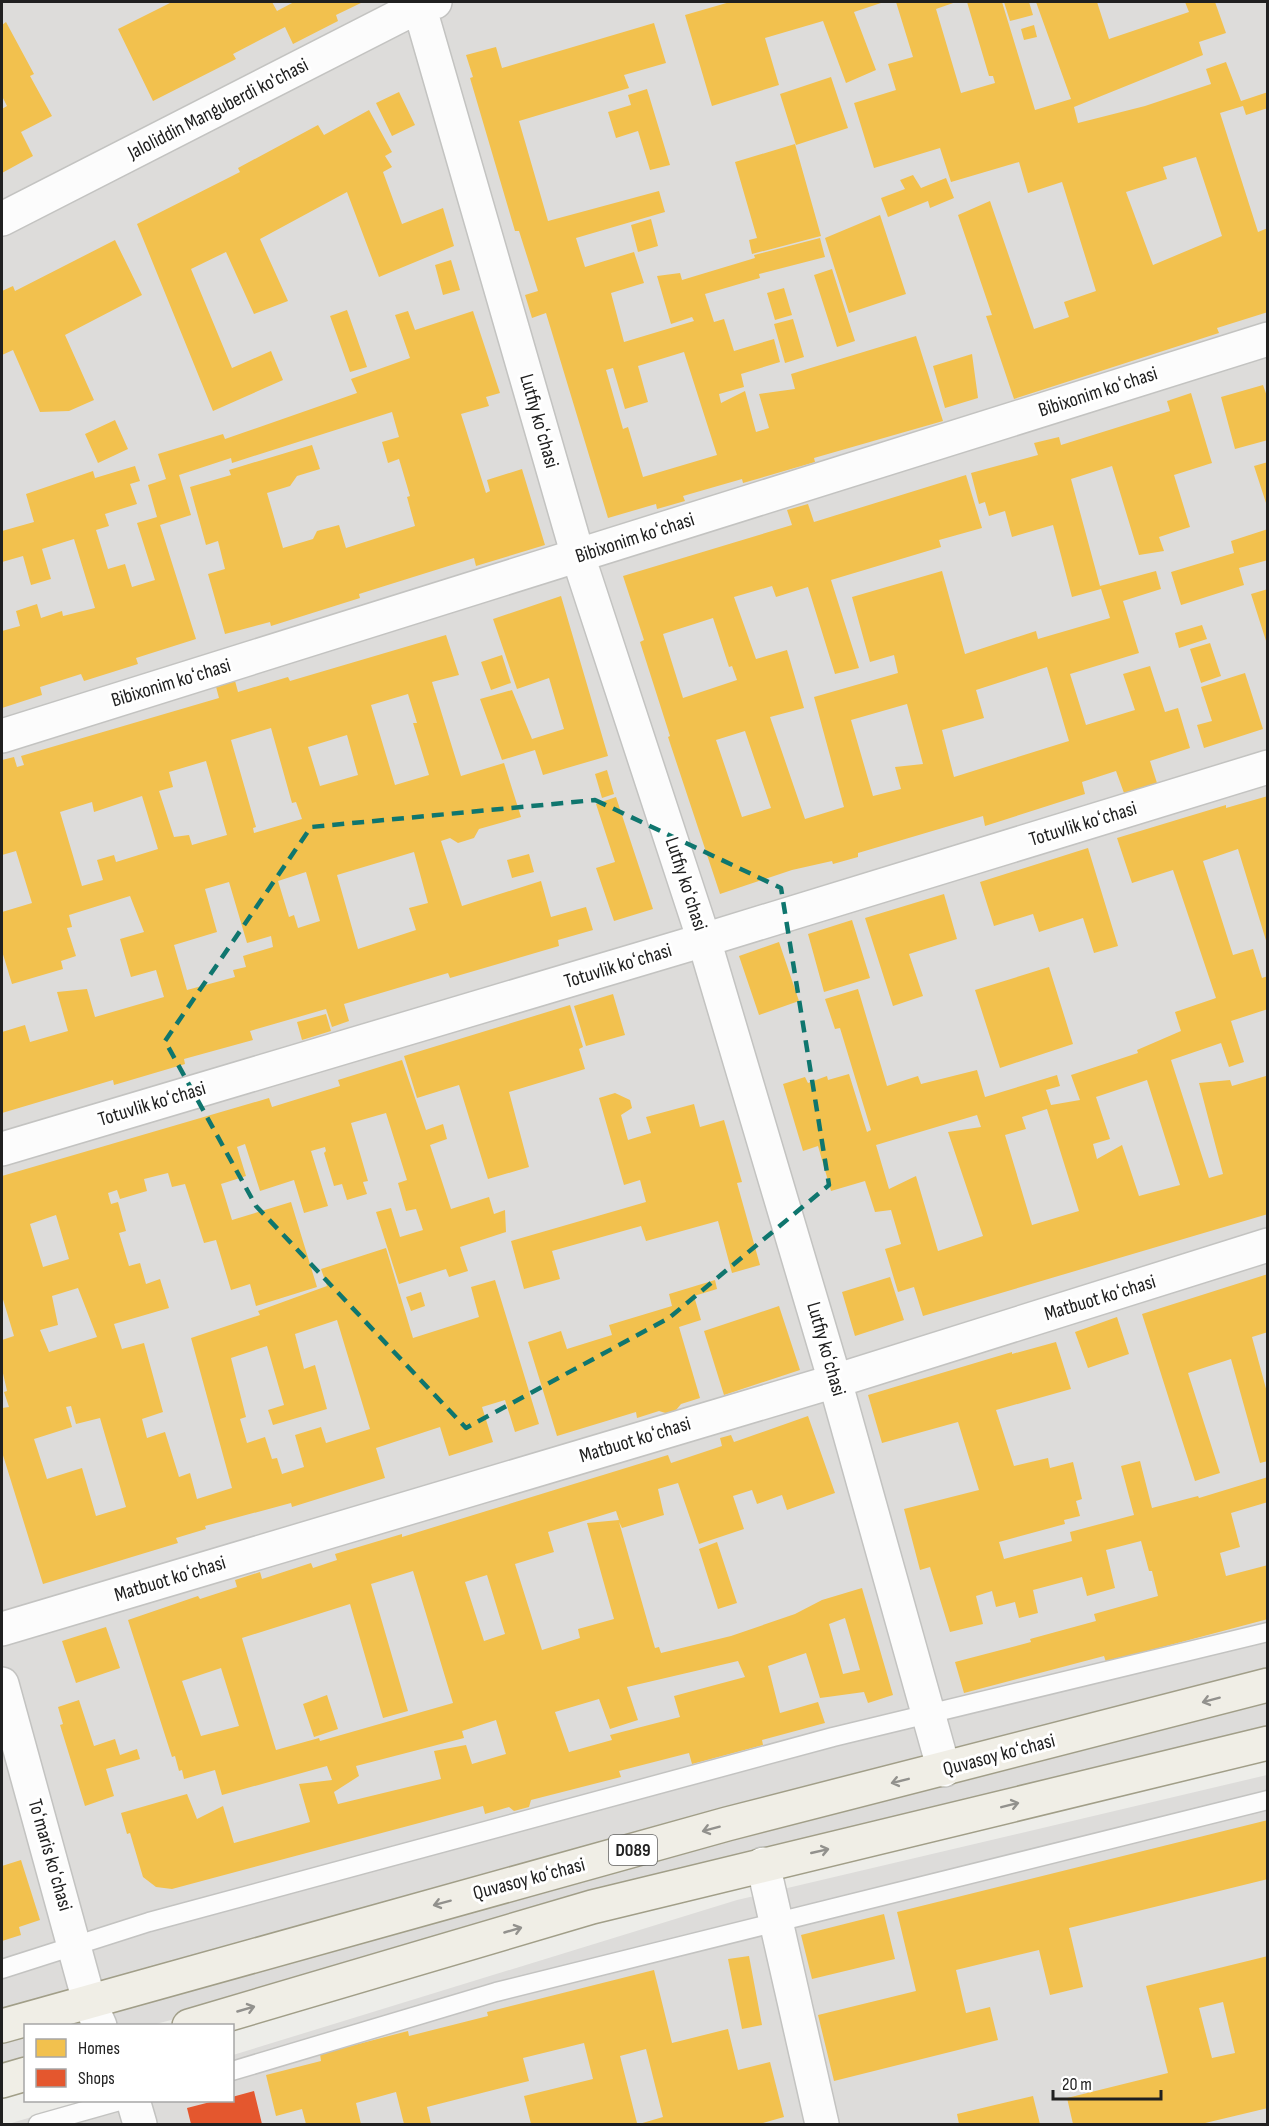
<svg xmlns="http://www.w3.org/2000/svg" width="1269" height="2126" font-family="'Sofia Sans Condensed',sans-serif">
<style>
.residential{fill:#dddcda}
.homes{fill:#f2c14e;fill-rule:evenodd}
.shops{fill:#e4572e}
.lines{fill:none;stroke-linecap:round;stroke-linejoin:round}
.service-casing{stroke:#c3c3c1;stroke-width:21}
.minor-casing{stroke:#c3c3c1;stroke-width:36}
.primary-casing{stroke:#a19e88;stroke-width:36}
.service{stroke:#fcfcfc;stroke-width:18}
.minor{stroke:#fcfcfc;stroke-width:33}
.primary{stroke:#f0eee6;stroke-width:33}
.oneway{stroke:#92918d}
.marked{fill:none;stroke:#0f766e;stroke-width:4.5;stroke-dasharray:12 8;stroke-linejoin:round}
.labels{text-anchor:middle;dominant-baseline:central;stroke-width:6;stroke-linejoin:round;paint-order:stroke}
.shield{fill:#fff;stroke:#636363;stroke-width:1.5}
.shield-label{font-size:18px;font-weight:bold;fill:#202020}
.street-label{font-size:20px;fill:#202020;stroke:#fff}
</style>
<rect width="100%" height="100%" fill="#edede9"/>
<path class="residential" d="M2 2H1267V1736L152 2025 26 2026 25 2058 2 2064Z
M1267 1775V2124H8L86 2101 232 2100 233 2055 737 1900Z"/>
<path class="homes" d="M172 2H272L277 11 294 2H363L336 15 338 21 293 44 285 27 233 54 236 59 153 101 118 29Z
M730 2H884L854 12 876 70 846 83 823 21 765 38 779 85 712 106 685 15Z
M896 2H956L936 9 961 93 995 83 993 76H989L967 2H1002L1035 110 1071 99 1036 2H1097L1109 39 1189 12 1185 2H1215L1226 33 1199 42 1203 55 1074 107 1078 123 1145 106 1211 84 1206 69 1226 62 1241 101 1268 92V108L1246 115 1243 106 1220 113 1258 232 1268 228V312L1217 328 1219 333 1014 399 986 316 992 315 958 215 990 201 1034 329 1069 317 1064 302 1096 291 1062 182 1028 193 1019 162 951 182 940 148 874 168 854 103 896 90 888 64 913 57ZM1196 157 1222 236 1153 265 1126 192 1167 179 1163 167Z
M1004 2H1029L1033 15 1010 21Z
M6 22 34 74 30 76 52 116 21 132 33 156 2 173V109L7 106 2 96V25Z
M654 23 666 63 624 75 629 88 519 121 548 221 659 191 665 212 576 238 585 267 634 252 644 283 611 293 624 342 694 321 692 317 671 324 657 276 680 273 682 280 755 258 754 255 820 238 825 257 759 274 760 278 705 294 714 322 724 319 734 351 774 339 780 362 741 374 744 387 719 394 721 403 745 391 756 432 769 428 759 394 795 389 791 374 916 336 943 421 814 458 815 462 743 483 742 479 683 496 685 501 657 509 656 504 608 518 546 313 532 318 525 295 538 291 519 231H515L470 78 473 77 466 55 496 47 502 68ZM684 352 717 455 643 477 628 427 623 429 606 370 613 368 625 409 648 402 638 366Z
M1034 25 1037 37 1024 40 1021 29Z
M831 77 848 128 796 145 780 94Z
M647 89 670 165 650 170 638 131 616 138 608 112 631 105 628 95Z
M399 92 415 125 392 136 376 103Z
M369 110 392 152 385 156 392 167 383 172 402 224 443 208 454 246 379 277 347 192 260 239 288 301 254 314 226 252 191 269 232 368 271 351 283 380 213 411 137 224 240 172 238 168 318 125 324 135Z
M795 144 821 236 752 254 749 240 757 238 735 162Z
M913 175 921 188 946 178 954 198 930 208 928 201 888 217 881 198 905 189 900 180Z
M880 215 906 294 849 313 825 238Z
M651 219 658 246 638 252 631 225Z
M115 240 142 295 65 335 94 400 69 411 40 412 13 350 2 355V291L13 286 15 291Z
M451 260 460 290 443 295 435 265Z
M832 269 855 341 837 347 814 275Z
M784 288 792 315 775 320 767 293Z
M347 310 367 367 350 372 330 316Z
M408 311 415 330 473 311 500 393 486 397 489 406 461 414 486 493 490 491 487 480 522 469 545 545 476 566 474 558 359 594 360 598 271 626 270 622 225 634 208 574 225 569 218 541 206 545 190 487 231 475 229 470 312 445 320 469 297 476 290 486 267 493 283 548 313 539 317 531 339 525 346 548 415 526 407 497 410 496 399 459 388 463 382 442 399 437 392 412 232 463 231 458 179 475 191 515 160 525 196 639 136 658 138 664 84 681 81 674 40 687 42 695 2 708V631L20 626 16 611 37 604 41 618 62 611 63 616 95 608 74 539 42 549 51 579 31 585 23 556 2 562V531L34 522 26 494 93 471 95 478 135 466 140 481 130 484 137 504 105 514 109 526 96 530 108 569 125 564 132 587 155 580 137 523 157 517 148 485 166 479 158 454 223 434 225 439 357 393 351 379 410 358 395 315Z
M793 319 804 357 785 363 774 324Z
M972 354 978 398 945 408 933 366Z
M1263 385 1268 399V440L1235 449 1221 397Z
M1191 393 1212 463 1174 475 1190 527 1159 537 1164 551 1139 555 1112 466 1071 479 1100 586 1156 571 1161 589 1123 601 1139 653 1070 674 1086 725 1135 710 1123 674 1150 666 1165 712 1178 708 1190 748 1150 761 1157 783 1124 793 1116 771 1082 782 1085 794 985 826 983 816 858 853V857L833 864 832 861 792 870 720 894 668 737 670 736 640 642 644 640 623 576 792 525 787 510 808 504 814 522 966 475 982 528 939 540 941 547 831 580 859 668 835 674 808 587 776 597 772 586 734 597 756 659 787 650 804 708 770 717 805 819 844 807 814 697 898 673 894 655 870 662 852 597 942 571 965 654 1036 631 1038 639 1110 618 1101 589 1072 597 1053 525 1012 537 1005 511 989 516 985 502 979 504 971 473 1038 455 1034 443 1059 437 1061 445 1170 411 1167 401ZM713 618 729 667 732 666 737 680 683 698 663 634ZM1047 667 1069 741 954 777 942 730 984 718 976 690ZM907 704 923 764 895 767 901 789 873 796 851 720ZM745 731 771 808 742 817 716 740Z
M115 420 128 449 98 463 85 434Z
M1268 462V506H1267L1254 466Z
M1268 529V560L1239 568 1244 585 1181 605 1171 572 1234 553 1231 541Z
M1268 589V644H1267L1251 594Z
M561 596 608 756 543 775 535 750 502 760 480 699 512 690 532 739 564 729 549 678 517 689 493 619Z
M1202 625 1207 639 1179 648 1175 633Z
M446 635 459 675 432 682 461 776 504 763 521 817 479 829 474 838 458 843 450 838 441 841 462 906 541 881 551 917 586 907 593 930 558 940 559 946 450 978 448 973 344 1004 349 1021 332 1027 326 1009 250 1031 253 1040 184 1059 185 1064 114 1085 113 1080 2 1113V1032L25 1025 30 1042 68 1031 57 992 87 989 95 1017 164 997 156 970 131 977 120 939 144 932 130 896 69 915 72 927 67 928 76 956 61 961 63 969 12 984 2 951V912L32 903 16 851 2 855V760L14 757 17 767 24 765 21 756 219 698 215 683 234 677 238 692 288 677 290 681ZM408 694 417 723H413L429 775 395 785 371 705ZM271 728 292 803 296 802 302 819 254 833 253 828 256 827 231 740ZM347 735 358 775 320 786 308 747ZM206 761 227 835 192 845 189 835 174 837 159 791 173 787 169 772ZM142 796 158 849 116 862 114 855 97 860 103 880 82 886 60 812 92 802 94 812ZM414 852 428 903 409 908 416 930 358 949 337 875ZM306 872 320 921 298 928 294 915 289 917 278 881ZM229 882 247 943 271 936 273 947 243 956 246 967 233 970 235 977 187 990 174 945 217 932 205 889Z
M1210 643 1221 676 1201 683 1190 649Z
M502 655 511 683 491 690 481 662Z
M1245 673 1263 729 1204 748 1197 725 1212 721 1201 687Z
M607 770 614 794 602 798 595 774Z
M1268 796V947L1238 849 1203 861 1233 955 1253 949 1262 978 1268 976V1009L1231 1021 1244 1062 1229 1067 1221 1043 1171 1060 1209 1178 1223 1174 1199 1083 1230 1080 1232 1086 1266 1076 1268 1214 923 1316 914 1287 898 1292 885 1249 901 1244 891 1210 875 1212 865 1181 831 1191 818 1146 803 1151 783 1084 805 1077 808 1083 827 1076 828 1080 849 1074 867 1132 871 1130 840 1028 835 1029 825 999 858 989 887 1086 918 1076 921 1084 977 1070 985 1097 1057 1075 1060 1086 1046 1090 1051 1105 1080 1100 1071 1075 1138 1053 1137 1050 1181 1031 1175 1012 1216 998 1173 870 1132 883 1117 838 1226 805V808ZM1147 1080 1180 1185 1139 1196 1122 1145 1097 1159 1093 1144 1110 1139 1096 1097ZM1047 1109 1079 1211 1032 1225 1005 1135 1026 1129 1022 1117ZM977 1115 981 1127 948 1132 983 1236 938 1251 916 1176 889 1189 876 1145Z
M616 797 653 909 614 921 596 868 615 862 596 804Z
M1088 848 1118 946 1094 953 1083 918 1039 932 1033 914 994 926 980 882Z
M529 854 534 872 512 878 507 860Z
M944 894 957 939 909 954 923 996 893 1006 865 918Z
M852 920 870 978 824 992 808 934Z
M779 942 799 1001 759 1015 739 956Z
M1049 967 1073 1044 1000 1068 975 990Z
M613 994 625 1035 586 1046 574 1006Z
M570 1005 583 1047 579 1049 585 1069 509 1092 529 1167 488 1179 459 1085 417 1098 404 1056Z
M326 1014 331 1031 302 1040 297 1022Z
M402 1060 426 1130 443 1124 447 1139 430 1145 451 1209 489 1197 494 1214 505 1210 506 1232 460 1247 468 1271 449 1277 446 1269 399 1284 376 1212 391 1208 400 1237 423 1230 416 1209 406 1211 398 1183 407 1180 386 1113 351 1123 368 1181 363 1182 367 1194 347 1200 342 1184 334 1186 324 1153 326 1151 325 1147 311 1151 328 1206 304 1213 294 1180 260 1191 245 1144 237 1147 246 1176 221 1184 232 1220 291 1202 317 1287 256 1306 250 1284 231 1290 216 1240 204 1243 185 1184 172 1187 168 1173 144 1179 147 1191 120 1199 117 1190 108 1193 111 1204 118 1202 126 1231 119 1233 129 1266 140 1263 146 1284 160 1279 169 1308 114 1324 122 1349 144 1343 163 1412 142 1419 147 1438 165 1432 179 1477 190 1473 197 1499 232 1488 191 1338 260 1315 258 1311 327 1286 321 1269 386 1248 413 1338 479 1317 471 1287 495 1280 539 1424 515 1432 505 1400 482 1407 493 1442 449 1456 440 1427 376 1448 385 1478 292 1507 291 1503 205 1526 206 1529 176 1538 178 1543 43 1584 2 1452V1408L9 1407 4 1392 7 1391 2 1369V1340L14 1336 2 1296V1176L269 1098 272 1107 340 1086 338 1080ZM56 1215 69 1259 43 1267 30 1224ZM78 1288 97 1337 49 1352 40 1330 58 1325 52 1296ZM337 1320 370 1429 326 1443 321 1427 295 1435 304 1467 282 1474 277 1458 272 1459 265 1437 247 1443 240 1419 246 1417 231 1358 267 1346 284 1405 268 1410 273 1425 327 1409 315 1365 304 1369 295 1334ZM71 1406 76 1424 100 1418 126 1507 96 1516 82 1468 47 1479 34 1439 72 1427 66 1407Z
M615 1093 630 1100 632 1108 621 1115 628 1140 651 1133 646 1117 694 1104 700 1127 724 1120 742 1182 737 1183 760 1265 732 1273 718 1221 646 1241 641 1226 552 1251 560 1279 524 1289 511 1241 646 1202 640 1180 624 1185 599 1098Z
M1268 1274V1332L1252 1337 1268 1396V1461L1260 1463 1231 1359 1188 1373 1220 1473 1195 1481 1142 1314Z
M890 1277 904 1320 855 1336 842 1292Z
M715 1280 717 1289 694 1296 701 1320 679 1327 700 1398 681 1404 672 1415 659 1411 637 1418 636 1412 557 1436 528 1342 561 1331 567 1349 612 1335 609 1325 672 1306 669 1294Z
M421 1292 425 1306 411 1311 406 1297Z
M779 1306 800 1370 724 1395 704 1331Z
M1117 1317 1129 1354 1088 1368 1075 1332Z
M1056 1342 1071 1389 996 1410 1014 1466 1048 1458 1050 1468 1073 1462 1082 1499 1076 1501 1080 1516 1064 1520 1065 1524 999 1542 1004 1559 1072 1541 1070 1532 1134 1515 1121 1466 1140 1461 1152 1508 1198 1496 1199 1498 1268 1477V1502L1231 1513 1240 1547 1220 1553 1226 1576 1268 1565V1619L1106 1662 1104 1656 964 1693 955 1662 1031 1642 1030 1639 1096 1621 1094 1614 1158 1596 1152 1571H1149L1141 1541 1106 1550 1115 1588 1087 1596 1082 1577 1033 1590 1038 1613 1019 1618 1015 1602 996 1607 992 1591 976 1596 983 1624 950 1632 930 1567 920 1570 904 1509 979 1490 958 1422 882 1443 868 1395 1012 1352V1354Z
M808 1416 835 1493 787 1510 782 1495 757 1504 752 1490 733 1496 744 1529 699 1544 678 1483 658 1489 664 1515 622 1528 619 1522 655 1648 659 1647 661 1653 731 1636 795 1614 822 1600 862 1588 893 1695 868 1703 864 1692 820 1698 806 1653 768 1666 780 1713 818 1702 825 1723 762 1740 763 1745 692 1764 689 1753 619 1771 621 1777 531 1800 529 1807 514 1811 509 1807 485 1814 483 1806 172 1889 156 1887 143 1877 130 1833 127 1834 121 1813 187 1794 197 1819 223 1806 234 1843 310 1822 299 1784 332 1780 327 1766 222 1795 215 1770 184 1779 182 1770 179 1771 175 1756 172 1757 128 1620 198 1596 200 1599 237 1587 235 1580 260 1572 262 1579 311 1563 313 1568 337 1560 335 1554 402 1534V1537L668 1455 671 1463 722 1446 720 1438 731 1435 734 1442ZM616 1511 619 1520 587 1523 614 1619 578 1629 580 1638 542 1650 515 1564 554 1552 548 1532ZM413 1571 453 1703 320 1741 319 1738 276 1750 242 1638 350 1604 383 1718 408 1711 371 1584ZM487 1575 505 1634 484 1641 465 1582ZM845 1618 860 1670 843 1674 829 1624ZM738 1661 745 1677 674 1696 680 1717 610 1735 612 1740 569 1752 555 1712 599 1699 610 1729 638 1720 627 1687ZM221 1668 239 1726 201 1736 182 1681ZM496 1720 506 1754 472 1764 466 1745 434 1751 441 1779 338 1804 334 1792 359 1776 356 1766 464 1738 462 1731Z
M717 1542 737 1603 718 1609 699 1549Z
M106 1627 120 1668 76 1683 62 1641Z
M327 1695 338 1729 314 1737 303 1704Z
M79 1700 94 1746 115 1739 120 1755 137 1749 140 1759 106 1769 114 1796 85 1806 60 1725 63 1724 58 1707Z
M1268 1820V1879L1069 1928 1083 1987 1050 1995 1039 1950 956 1970 966 2013 990 2007 998 2040 834 2081 818 2015 916 1991 897 1912Z
M21 1860 40 1920 19 1927 21 1935 2 1941V1866Z
M884 1914 895 1959 812 1979 801 1935Z
M749 1956 762 2025 742 2029 728 1959Z
M1268 1956V2108L1201 2124H1073L1067 2098 1168 2073 1146 1986ZM1223 2002 1235 2053 1212 2058 1199 2008Z
M654 1970 672 2043 728 2029 738 2070 770 2062 784 2117 759 2124H639L663 2117 646 2049 620 2056 637 2123 531 2124 524 2096 593 2079 584 2043 523 2058 529 2081 427 2107 431 2124H404L396 2092 356 2103 361 2124H306L302 2109 276 2116 266 2075 321 2061 320 2054 408 2031 409 2036 488 2016 487 2012Z
M1033 2096 1040 2124H959L957 2114Z"/>
<path class="shops" d="M254 2091 262 2124H191L187 2108 218 2100H232V2097Z"/>
<g class="lines">
<g class="service-casing">
<path id="service" d="M2 1969 149 1922 833 1737 1268 1632
M232 2071 496 1992 1268 1800
M38 2124 123 2100"/>
</g>
<g class="minor-casing">
<path id="minor" d="M418 2 578 556 704 940 835 1381 944 1770
M2 219 419 6 435 2
M2 736 1268 339
M2 1149 704 940 1268 767
M2 1629 835 1381 1268 1245
M2 1684 89 2001 100 2026
M763 1864 822 2124
M133 2100 140 2124"/>
</g>
<g class="primary-casing">
<path id="primary" d="M2 2026 727 1824 1268 1685
M189 2026 592 1907 1268 1743
M2 2081 26 2074"/>
</g>
<use href="#service" class="service"/>
<use href="#minor" class="minor"/>
<use href="#primary" class="primary"/>
</g>
<defs><path id="oneway-shaft" d="M-6 0H5M1.5-3L5.5 0L1.5 3" fill="none" stroke-width="1.6" stroke-linecap="round" stroke-linejoin="round" transform="scale(1.5)"/></defs>
<g class="oneway">
<use href="#oneway-shaft" transform="translate(1211 1700) rotate(165)"/>
<use href="#oneway-shaft" transform="translate(900 1781) rotate(166)"/>
<use href="#oneway-shaft" transform="translate(1010 1805) rotate(-14)"/>
<use href="#oneway-shaft" transform="translate(711 1829) rotate(165)"/>
<use href="#oneway-shaft" transform="translate(820 1851) rotate(-13)"/>
<use href="#oneway-shaft" transform="translate(442 1903) rotate(165)"/>
<use href="#oneway-shaft" transform="translate(513 1930) rotate(-16)"/>
<use href="#oneway-shaft" transform="translate(246 2009) rotate(-16)"/>
</g>
<path class="marked" d="M595 800 781 888 829 1185 669 1318 466 1428 256 1206 165 1041 311 827Z"/>
<g class="labels">
<rect class="shield" x="609" y="1835" width="48" height="30" rx="4.5"/>
<g class="shield-label">
<text x="633" y="1850">D089</text>
</g>
<g class="street-label">
<text transform="translate(218 109) rotate(-27)">Jaloliddin Manguberdi ko'chasi</text>
<text transform="translate(1098 392) rotate(-18)">Bibixonim koʻchasi</text>
<text transform="translate(539 421) rotate(74)">Lutfiy koʻchasi</text>
<text transform="translate(635 538) rotate(-18)">Bibixonim koʻchasi</text>
<text transform="translate(171 683) rotate(-17)">Bibixonim koʻchasi</text>
<text transform="translate(1083 824) rotate(-17)">Totuvlik koʻchasi</text>
<text transform="translate(686 884) rotate(72)">Lutfiy koʻchasi</text>
<text transform="translate(618 966) rotate(-17)">Totuvlik koʻchasi</text>
<text transform="translate(152 1104) rotate(-17)">Totuvlik koʻchasi</text>
<text transform="translate(1100 1298) rotate(-17)">Matbuot koʻchasi</text>
<text transform="translate(826 1349) rotate(74)">Lutfiy koʻchasi</text>
<text transform="translate(635 1440) rotate(-17)">Matbuot koʻchasi</text>
<text transform="translate(170 1579) rotate(-17)">Matbuot koʻchasi</text>
<text transform="translate(999 1755) rotate(-15)">Quvasoy koʻchasi</text>
<text transform="translate(50 1855) rotate(74)">Toʻmaris koʻchasi</text>
<text transform="translate(529 1879) rotate(-15)">Quvasoy koʻchasi</text>
</g>
</g>
<rect width="1269" height="2126" fill="none" stroke="#202020" stroke-width="6"/>
<rect x="24" y="2024" width="210" height="78" fill="#ffffff" stroke="#a6a6a6" stroke-width="1.5"/>
<rect x="36" y="2039" width="30" height="18" fill="#f2c14e" stroke="#a6a6a6" stroke-width="1.5"/>
<text x="78" y="2054" font-size="18" fill="#202020">Homes</text>
<rect x="36" y="2069" width="30" height="18" fill="#e4572e" stroke="#a6a6a6" stroke-width="1.5"/>
<text x="78" y="2084" font-size="18" fill="#202020">Shops</text>
<path d="M1053 2090v9h108v-9" fill="none" stroke="#202020" stroke-width="3"/>
<text x="1062" y="2090" font-size="18" fill="#202020" stroke="#ffffff" stroke-width="4.5" paint-order="stroke">20 m</text>
</svg>
